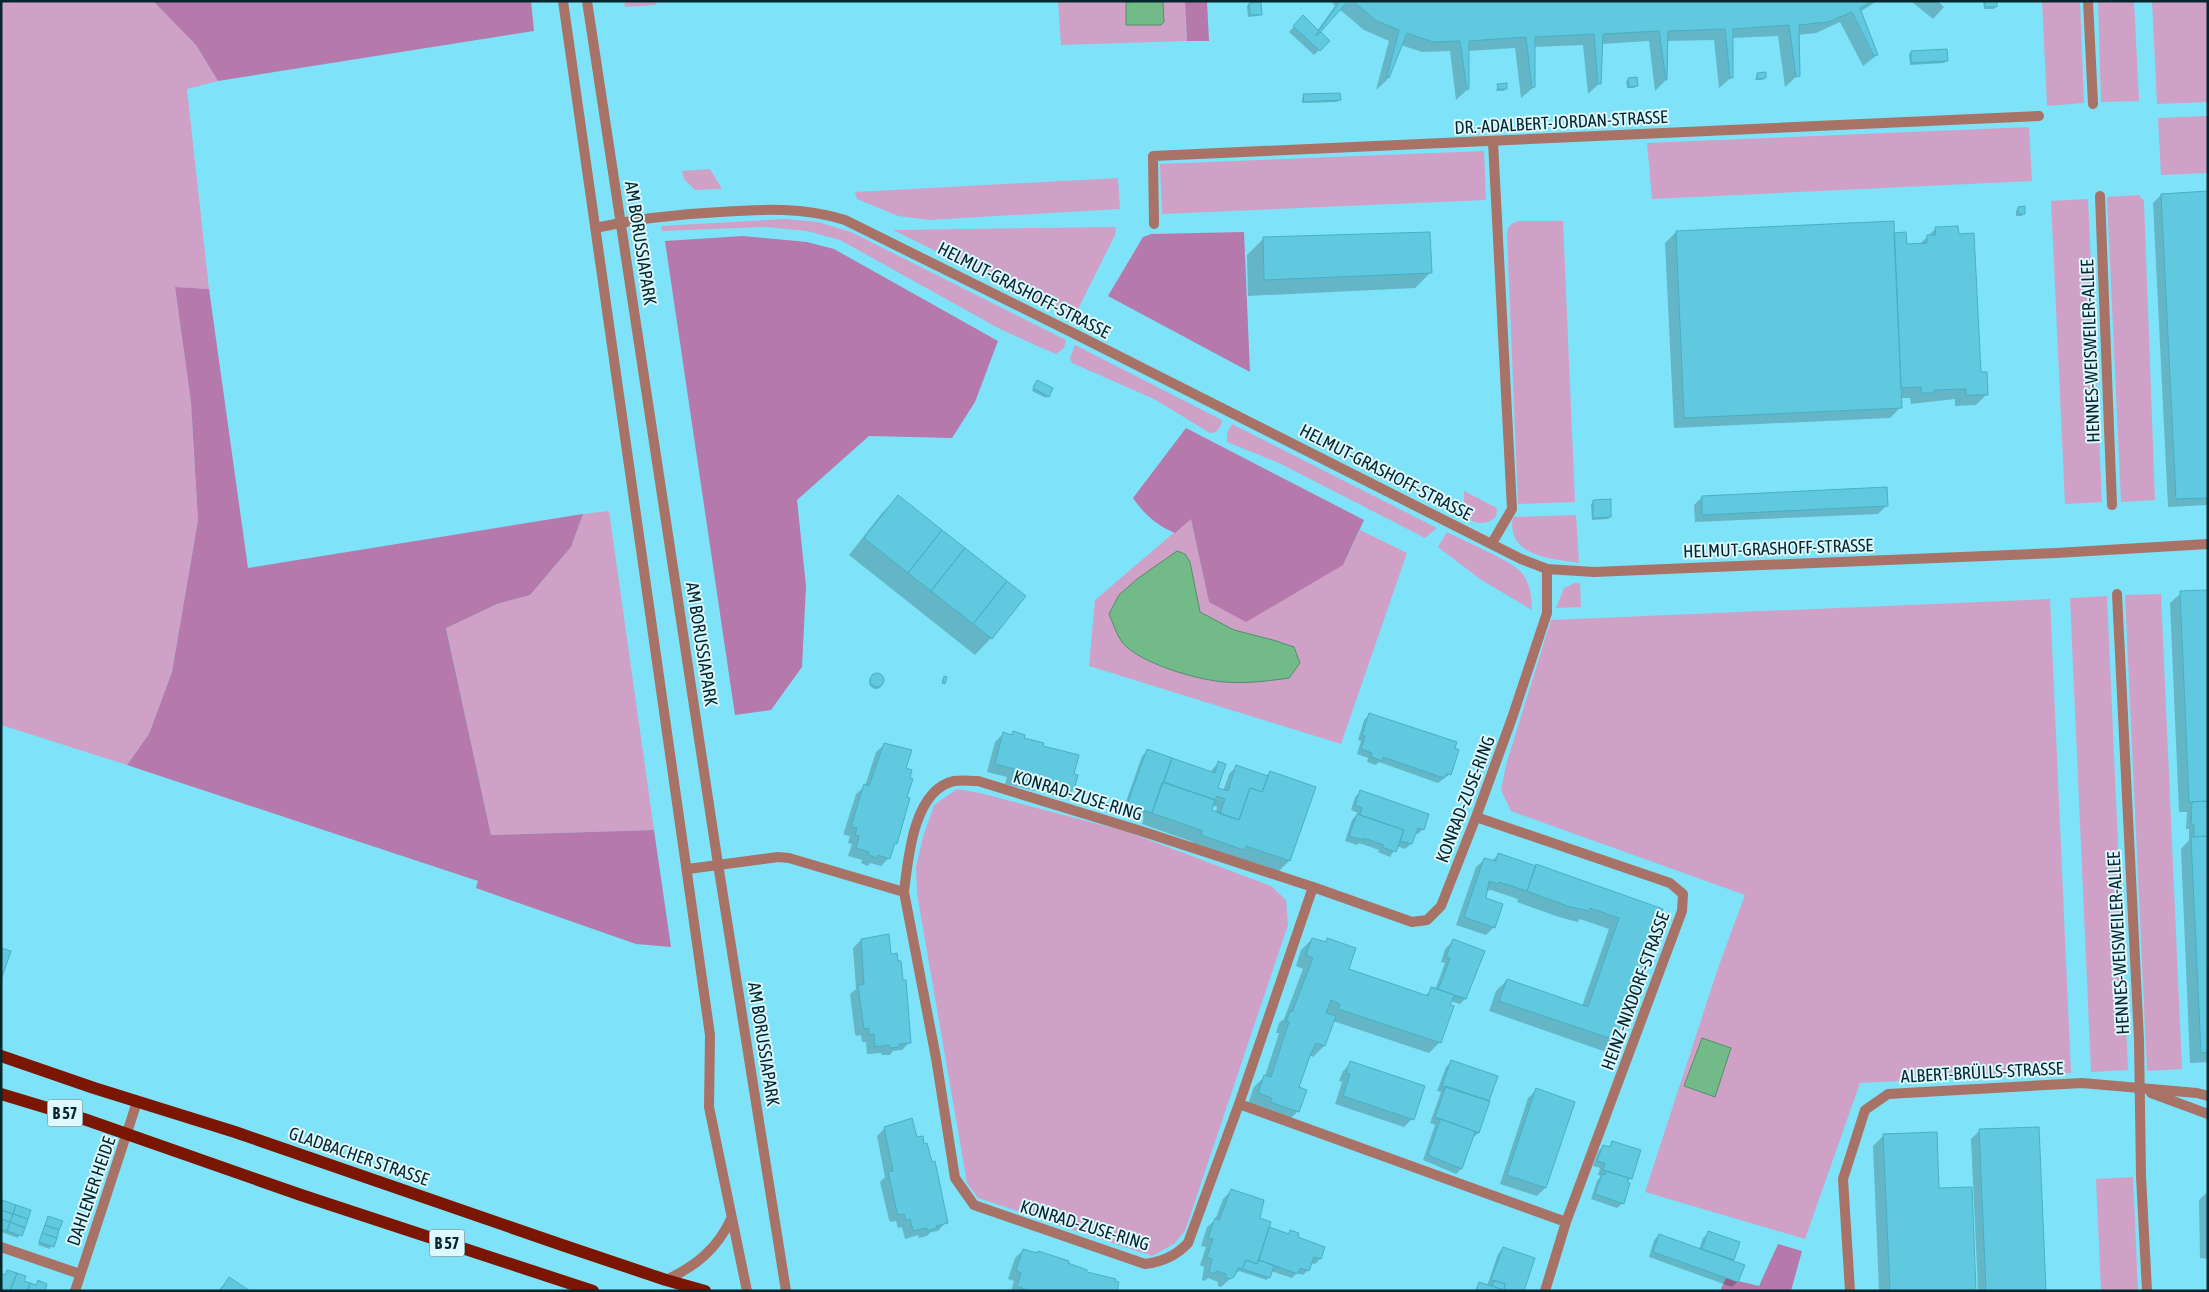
<svg xmlns="http://www.w3.org/2000/svg" width="2209" height="1292" font-family="'Asap Condensed',sans-serif">
<style>
.green{fill:#d0a1c7}
.forest{fill:#b679ab}
.water{fill:#73ba89;stroke:#528e6d}
.shadow{fill:#0003;fill-rule:evenodd}
.building{fill:#60c9df;stroke:#48b0c4}
.lines{fill:none;stroke-linecap:round;stroke-linejoin:round}
.pedestrian{stroke:#a87266;stroke-width:10}
.minor{stroke:#a87266;stroke-width:10}
.primary{stroke:#7a1602;stroke-width:12}
.labels{text-anchor:middle;dominant-baseline:central;stroke-width:4;stroke-linejoin:round;paint-order:stroke}
.shield{fill:#ddf8fe;stroke:#45656b;stroke-width:1}
.shield-label{font-size:16px;font-weight:bold;fill:#04262c}
.street-label{font-size:18px;fill:#04262c;stroke:#ddf8fe}
</style>
<rect width="100%" height="100%" fill="#7ee3f8"/>
<path class="green" d="M1 1H153L196 45 218 81 187 89 209 289 175 287 191 402 198 520 172 672 149 734 127 765 1 725Z
M624 1H658L655 5 625 7Z
M1058 1H1185L1187 41 1061 45Z
M2042 1H2080L2084 103 2047 106Z
M2098 1H2134L2139 101 2101 102Z
M2152 1H2208V102L2157 104Z
M2208 116V173L2161 175 2158 118Z
M2029 127 2032 181 1652 199 1647 143Z
M1484 151 1486 200 1162 214 1160 164Z
M710 169 722 189 695 190 684 179 682 171Z
M1118 178 1120 209 929 220 898 216 857 199 855 192Z
M2139 195 2144 201 2155 500 2121 502 2107 197Z
M2088 199 2102 502 2065 504 2051 201Z
M785 219 818 222 851 232 1066 340 1064 348 1056 354 1035 345 998 328 840 240 807 231 766 227 662 231 661 226Z
M1518 221H1563L1575 502 1518 504 1507 235C1507 227 1510 224 1518 221Z
M1116 227 1115 235 1078 309 1074 313 1065 315 893 230Z
M1075 345 1222 420C1221 426 1218 434 1210 433L1154 399 1072 363 1070 358Z
M1232 424 1437 528 1425 538 1279 463 1227 442V433Z
M1464 491 1497 508 1496 517C1483 528 1473 522 1460 515L1464 508Z
M609 511 654 830 491 835 446 627 497 604 530 595 571 547 583 514Z
M1576 515 1579 563C1557 559 1519 558 1513 532 1512 525 1511 523 1514 517Z
M1191 518 1209 602 1343 565 1360 530 1407 553 1341 744 1089 666 1095 600Z
M1447 532C1463 541 1513 561 1522 573 1530 583 1532 598 1532 610L1480 579 1438 547Z
M1575 583H1580L1581 607 1556 608 1564 588Z
M2161 594 2182 1069 2147 1071 2125 595Z
M2107 596 2128 1070 2091 1072 2070 598Z
M2050 599 2071 1073 1860 1083 1805 1239 1645 1192 1718 968 1745 895 1511 811 1501 790 1506 765 1551 620Z
M957 789 980 793 1128 832 1271 886 1286 900 1288 925 1185 1231 1174 1244 1152 1256 978 1198 967 1183 917 894 916 867 923 837 934 805Z
M2133 1177 2138 1291H2101L2096 1179Z"/>
<path class="forest" d="M153 1H531L534 31 218 81 196 45Z
M1185 1H1207L1209 41H1187Z
M1244 232 1250 372 1108 296 1143 237 1151 234Z
M743 236 807 242 834 249 998 341 975 402 952 438 869 436 797 500 806 586 802 667 771 710 735 715 665 241Z
M175 287 209 289 248 568 583 514 571 547 530 595 497 604 446 628 491 835 654 830 671 947 636 944 476 888 478 881 127 765 149 734 172 672 198 520 191 402Z
M1186 428 1364 520 1343 565 1246 622 1209 602 1191 519 1175 533C1156 525 1144 514 1133 498Z
M1778 1244 1802 1251 1791 1291H1720L1726 1278 1759 1286Z"/>
<path class="water" d="M1133 1H1163L1164 22 1161 25H1126V3Z
M1177 551 1185 554 1190 562 1200 612 1234 630 1273 640 1294 647 1300 663 1289 678C1268 681 1245 684 1224 682 1198 680 1138 663 1122 642 1116 634 1113 623 1109 614L1119 595 1137 579Z
M1702 1038 1731 1048 1715 1097 1684 1086Z"/>
<path class="shadow" d="M1331 1H1877L1860 12 1877 55 1863 66 1840 22 1816 33 1798 35V75L1785 87 1778 36 1731 38 1732 77 1719 88 1714 40 1667 41 1666 80 1655 91 1649 41 1601 44 1600 83 1588 94 1583 45 1534 47V87L1521 98 1515 48 1468 51V89L1456 100 1450 51 1422 52 1401 45 1387 80 1376 90 1389 41 1364 30 1339 9 1319 32 1328 41 1314 55 1289 32 1303 17 1317 31 1335 6Z
M1911 1H1938L1944 7 1933 19Z
M1983 1H1996V6L1994 9H1984Z
M1249 4 1261 14 1258 16 1248 17 1247 6Z
M1911 52 1947 61 1944 63 1910 65 1909 54Z
M1757 74 1765 78 1763 80H1755Z
M1629 79 1637 86 1634 88H1627L1626 81Z
M1498 85 1506 88 1504 91H1496Z
M1304 96 1340 99 1337 102 1302 103V98Z
M2208 192V505L2168 507 2153 203 2161 195Z
M2018 208 2024 213 2022 216H2016V211Z
M1936 228 1987 394 1976 405 1955 406V399L1911 404 1910 398H1900L1901 407 1890 418 1674 428 1665 243 1676 232 1893 234 1905 245H1919Z
M1263 239 1431 272 1415 288 1248 296 1247 255Z
M1035 384 1048 396 1046 398 1032 391Z
M898 497 1024 596 991 638 975 655 849 555 882 513Z
M1702 497 1886 506 1878 514 1695 522 1694 505Z
M1593 502 1610 517 1608 519 1592 520 1591 504Z
M2208 592V1062L2190 1063 2181 849 2189 840V829H2186L2187 812H2179L2170 603 2181 593Z
M869 682a7 7 0 1 1 14 0a7 7 0 1 1-14 0Z
M1369 715 1450 774 1438 783 1379 762 1376 765 1367 762 1368 758 1357 754 1361 741 1358 740 1364 720Z
M1013 733 1042 747 1072 775 1076 776 1073 790 1065 798 1005 784 1007 777 987 772 995 742 1003 734 1010 736Z
M885 744 905 769 906 798 896 843 892 846 889 858 881 866 870 863 868 866 861 863 862 860 848 856 852 844 848 843 850 836 844 835V832L856 794 865 786 876 752Z
M1147 751 1169 763 1173 760 1210 772 1218 763 1217 789 1223 791 1229 774 1237 766 1266 776 1270 772 1289 861 1278 872 1191 846 1193 842 1142 824 1144 817 1123 810 1142 756ZM1212 805 1217 807 1216 813 1210 811Z
M1361 791 1423 829 1418 834 1414 833 1411 844 1405 849 1397 846 1390 857 1378 852 1379 850 1359 843 1357 845 1345 841 1352 820 1358 813 1351 810 1355 797Z
M1499 854 1662 910 1617 1041 1606 1052 1489 1011 1496 991 1507 980 1582 1006 1609 929 1580 919 1577 922 1556 916 1517 902 1518 899 1491 890 1486 891 1485 899 1494 927 1486 935 1456 925 1476 867 1485 859 1492 861Z
M1312 939 1324 943 1327 940 1348 969 1425 996 1432 989 1435 990 1445 963 1441 962 1445 949 1453 941 1465 999 1460 1004 1450 1001 1440 1042 1429 1053 1333 1021 1324 1046 1313 1057 1309 1055 1297 1088 1298 1111 1287 1122 1248 1104 1254 1087 1265 1076 1279 1033H1276L1279 1023 1284 1019 1303 969 1296 966 1301 950Z
M861 940 890 955 910 1042 902 1050 893 1051 890 1055H882L881 1053 867 1054 866 1042H862L861 1035 856 1036 855 1034 850 994 856 989 853 948Z
M1451 1062 1496 1077 1478 1133 1472 1139 1461 1169 1456 1174 1423 1160 1435 1125 1430 1123 1441 1092 1437 1091 1446 1067Z
M1351 1063 1412 1119 1404 1127 1335 1104 1342 1082 1339 1081 1343 1071Z
M1536 1090 1545 1188 1537 1196 1500 1184 1528 1098Z
M885 1128 946 1222 938 1231 931 1232 927 1236 919 1238 918 1235 905 1239 902 1227 898 1228 896 1221 891 1222 889 1220 880 1182 885 1177 877 1136Z
M1979 1131 2045 1291H1978L1971 1139Z
M1884 1135 1938 1189 1975 1291H1879L1873 1146Z
M1613 1142 1631 1178 1626 1183 1623 1203 1617 1208 1591 1199 1597 1181 1601 1176 1598 1175 1600 1168 1593 1166 1598 1152 1603 1146 1607 1148Z
M1231 1191 1268 1228 1287 1235 1290 1232 1296 1238 1324 1248 1320 1259 1315 1264 1311 1263 1308 1270 1303 1275 1297 1273 1292 1278 1271 1271 1267 1280 1239 1271 1221 1287 1218 1286V1282L1208 1278 1204 1281 1202 1280 1204 1267 1200 1265 1206 1247 1201 1246 1207 1227 1215 1220 1223 1199Z
M2208 1191V1259L2200 1258 2199 1200Z
M2 1201 29 1211 18 1238 1 1232Z
M49 1217 61 1222 50 1249 38 1245Z
M1709 1232 1739 1243 1732 1262 1737 1282 1732 1287 1649 1257 1654 1240 1659 1235 1699 1249 1703 1238Z
M1503 1248 1523 1291H1474L1480 1283 1487 1286 1498 1254Z
M1023 1250 1067 1264 1085 1273 1114 1279 1115 1291H1011L1014 1281 1008 1279 1015 1258Z
M229 1279 248 1291H218Z"/>
<path class="building" d="M1340 1H1348L1317 36 1316 35Z
M1353 1H1873L1860 8 1878 55 1874 56 1852 12 1828 22 1799 25 1800 76 1796 77 1789 25 1733 29V78H1730L1725 29 1668 31 1667 80H1666L1659 31 1603 34 1601 84H1598L1594 34 1535 37V87L1532 88 1526 37 1469 41V89L1467 90 1460 41 1433 42 1407 33 1389 78 1387 77 1399 30 1375 20Z
M1985 1H1997V7H1985Z
M1261 2 1262 15H1250L1249 3Z
M1303 15 1319 31 1316 35 1317 36 1321 32 1330 41 1320 51 1293 26Z
M1947 49 1948 61 1911 63V51Z
M1766 72V78L1757 79V73Z
M1637 77 1638 86 1629 87 1628 78Z
M1507 83V89H1498L1497 84Z
M1340 93 1341 100 1304 102 1303 94Z
M2208 191V498L2176 499 2161 194Z
M2025 206V214H2018V207Z
M1894 221 1902 408 1684 418 1676 231Z
M1958 226 1959 234 1974 233 1981 372H1987L1988 395H1966V389L1934 390V393H1921V387L1901 388 1894 233 1906 232 1907 244 1927 243V235H1936L1935 227Z
M1430 232 1432 273 1264 280 1263 237Z
M1037 380 1053 388 1049 397 1033 388Z
M1887 487 1888 506 1702 515V496Z
M898 495 942 530 908 573 864 538Z
M1611 499V517L1593 518V500Z
M942 530 965 548 931 591 908 573Z
M965 548 1007 581 973 624 931 591Z
M1007 581 1026 596 992 639 973 624Z
M2208 590V801L2189 802 2180 591Z
M870 680a7 7 0 1 1 14 0a7 7 0 1 1-14 0Z
M944 676 947 677 945 684 942 683Z
M1369 713 1457 742 1455 748 1459 750 1451 775 1447 773 1444 778 1383 757 1382 761 1371 757 1372 753 1361 749 1365 736 1362 735Z
M1013 731 1025 735 1024 738 1044 743 1043 746 1079 755 1074 774 1078 775 1074 790 1012 776 1014 769 995 764 1003 732 1012 735Z
M884 743 912 750 906 768 912 770 910 778 913 779 907 797 910 798 897 844 895 843 890 859 878 855 877 858 868 855 869 852 856 848 859 836 855 835 857 828 852 827V823L864 784 869 786Z
M1147 749 1172 758 1152 813 1127 805Z
M1172 758 1215 773 1218 761 1226 764 1218 788 1228 791 1236 765 1268 776 1262 792 1250 788 1239 820 1220 814 1225 799 1217 796 1215 800 1164 782Z
M1270 771 1316 787 1290 861 1246 846 1244 850 1201 835 1203 831 1152 813 1162 782 1215 800 1212 810 1239 820 1250 788 1262 792Z
M1360 790 1429 814 1424 830 1418 828 1412 844 1400 841 1404 830 1360 815 1362 808 1355 805Z
M2208 801V836L2194 837V825H2191L2192 802Z
M1357 814 1404 830 1396 852 1382 847 1384 845 1364 838 1363 840 1349 836Z
M2208 836V1052L2201 1053 2191 837Z
M1498 853 1536 866 1527 891 1499 882 1498 884 1489 881 1486 898 1503 904 1495 928 1464 917 1484 858 1496 861Z
M1536 864 1663 909 1618 1041 1499 1001 1507 979 1588 1007 1619 918 1590 908 1589 911 1567 906 1527 891Z
M889 934 891 954 897 953 898 961H901L903 980H906L911 1043 899 1044V1047L890 1048 889 1045 875 1047 874 1034 869 1035V1028L864 1029 858 985 864 984 861 939Z
M1312 938 1326 942 1327 938 1356 948 1349 969 1428 996 1431 987 1466 999 1454 996 1450 1005 1454 1006 1441 1043 1338 1009 1340 1004 1331 1000 1326 1013 1336 1016 1325 1046 1316 1043 1310 1056 1299 1087 1307 1090 1299 1112 1270 1102 1272 1098 1258 1093 1264 1075 1271 1077 1289 1022H1286L1290 1011 1292 1012 1313 958 1306 955Z
M1453 939 1485 951 1466 999 1431 987 1438 989 1443 978 1450 958 1446 957Z
M1 948 11 951 1 980Z
M1451 1060 1498 1076 1489 1101 1442 1086Z
M1350 1061 1425 1086 1414 1120 1343 1096 1350 1074 1346 1073Z
M1446 1086 1490 1101 1479 1133 1435 1117Z
M1536 1088 1575 1102 1546 1188 1507 1175Z
M1435 1117 1479 1133 1475 1132 1462 1169 1428 1155 1440 1120Z
M912 1118 917 1137 923 1136 924 1144 927 1143 932 1162 935 1161 948 1223 936 1226 937 1228 927 1231V1228L913 1231 910 1219 906 1221 904 1214 899 1215 897 1212 888 1172 893 1171 884 1127Z
M2039 1127 2046 1291H1986L1979 1129Z
M1937 1132 1939 1188 1972 1187 1976 1291H1890L1883 1134Z
M1612 1141 1641 1150 1632 1179 1603 1170 1605 1163 1597 1161 1603 1145 1610 1147Z
M1606 1171 1629 1178 1627 1182 1630 1183 1624 1204 1595 1194 1602 1174 1605 1175Z
M1231 1189 1264 1200 1260 1218 1271 1222 1257 1264 1246 1260 1242 1269 1238 1268 1234 1277 1230 1279 1226 1278V1274L1217 1271 1213 1274 1209 1272 1212 1259 1207 1257 1213 1239 1208 1238 1215 1218 1219 1220Z
M2 1200 16 1205 13 1214 1 1210Z
M16 1205 31 1210 28 1219 13 1214Z
M1 1210 13 1214 10 1222 1 1219Z
M13 1214 28 1219 25 1228 10 1222Z
M48 1216 63 1221 59 1230 45 1225Z
M1 1219 10 1222 7 1231 1 1229Z
M10 1222 25 1228 22 1236 7 1231Z
M45 1225 59 1230 57 1238 42 1233Z
M1269 1227 1289 1234 1290 1230 1299 1233 1298 1237 1325 1247 1321 1259 1314 1257 1309 1271 1300 1268 1298 1274 1259 1260Z
M1708 1231 1740 1242 1734 1260 1702 1249Z
M42 1233 57 1238 54 1247 39 1242Z
M1659 1234 1745 1265 1738 1282 1653 1252Z
M1503 1247 1535 1258 1524 1291H1509L1504 1289 1505 1284 1491 1280Z
M1023 1249 1037 1253 1038 1251 1069 1261 1068 1263 1087 1270V1272L1116 1279 1115 1281 1119 1282 1117 1291H1030L1017 1286 1021 1273 1016 1271Z
M1246 1260 1257 1264 1259 1260 1274 1266 1270 1278 1242 1269Z
M7 1270 17 1273 10 1291H1V1273L5 1275Z
M17 1273 26 1276 24 1281 30 1283 28 1291H10Z
M229 1277 250 1291H220Z
M38 1280 47 1284 45 1291H28L30 1283 36 1285Z
M1494 1280 1505 1284 1504 1290 1492 1286Z
M1479 1282 1504 1290 1505 1291H1476Z"/>
<g class="lines">
<path class="pedestrian" d="M2088 1 2093 104
M2100 196 2112 505
M1154 224 1153 156 2039 116
M1492 543 1512 509 1493 142
M2117 594 2139 1040 2141 1176 2147 1291"/>
<path class="minor" d="M563 1 710 1035 709 1107 747 1291
M587 1 718 864 786 1291
M595 228C636 219 678 214 720 212 763 209 804 207 845 220L1077 335 1521 559 1547 569 1594 572 2056 553 2208 544
M1476 817 1670 883 1683 894 1682 911 1566 1222 1545 1291
M688 869 778 857 789 858 904 892 936 1058 955 1178 974 1205 1145 1264C1162 1262 1176 1256 1188 1243L1239 1104 1313 887 1141 831 978 781C970 781 962 780 954 781 913 790 908 860 904 892
M1313 887 1412 922 1427 920 1441 906 1476 817 1512 718 1547 613V569
M2151 1093 2208 1114
M1239 1104 1566 1222
M1 1247 80 1274
M666 1280C696 1266 717 1249 731 1219
M75 1291 137 1102
M1850 1291 1843 1179 1865 1110 1888 1094 2082 1083 2197 1093 2208 1096"/>
<path class="primary" d="M1 1056 94 1088 235 1132 565 1246 666 1280 705 1291
M1 1094 84 1119 301 1195 593 1291"/>
</g>
<g class="labels">
<g class="shield">
<rect x="47.5" y="1099.5" width="35" height="27" rx="4"/>
<rect x="429.5" y="1229.5" width="35" height="27" rx="4"/>
</g>
<g class="shield-label">
<text x="65" y="1113">B 57</text>
<text x="447" y="1243">B 57</text>
</g>
<g class="street-label">
<text transform="translate(1561 122) rotate(-3)">DR.-ADALBERT-JORDAN-STRASSE</text>
<text transform="translate(641 243) rotate(81)">AM BORUSSIAPARK</text>
<text transform="translate(1024 290) rotate(27)">HELMUT-GRASHOFF-STRASSE</text>
<text transform="translate(2090 351) rotate(-92)">HENNES-WEISWEILER-ALLEE</text>
<text transform="translate(1386 472) rotate(27)">HELMUT-GRASHOFF-STRASSE</text>
<text transform="translate(1778 548) rotate(-2)">HELMUT-GRASHOFF-STRASSE</text>
<text transform="translate(702 644) rotate(81)">AM BORUSSIAPARK</text>
<text transform="translate(1078 795) rotate(17)">KONRAD-ZUSE-RING</text>
<text transform="translate(1465 799) rotate(-69)">KONRAD-ZUSE-RING</text>
<text transform="translate(2118 943) rotate(-93)">HENNES-WEISWEILER-ALLEE</text>
<text transform="translate(1635 991) rotate(-70)">HEINZ-NIXDORF-STRASSE</text>
<text transform="translate(764 1044) rotate(81)">AM BORUSSIAPARK</text>
<text transform="translate(1982 1072) rotate(-3)">ALBERT-BRÜLLS-STRASSE</text>
<text transform="translate(359 1156) rotate(19)">GLADBACHER STRASSE</text>
<text transform="translate(91 1191) rotate(-71)">DAHLENER HEIDE</text>
<text transform="translate(1085 1225) rotate(17)">KONRAD-ZUSE-RING</text>
</g>
</g>
<rect width="2209" height="1292" fill="none" stroke="#04262c" stroke-width="5"/>
</svg>
